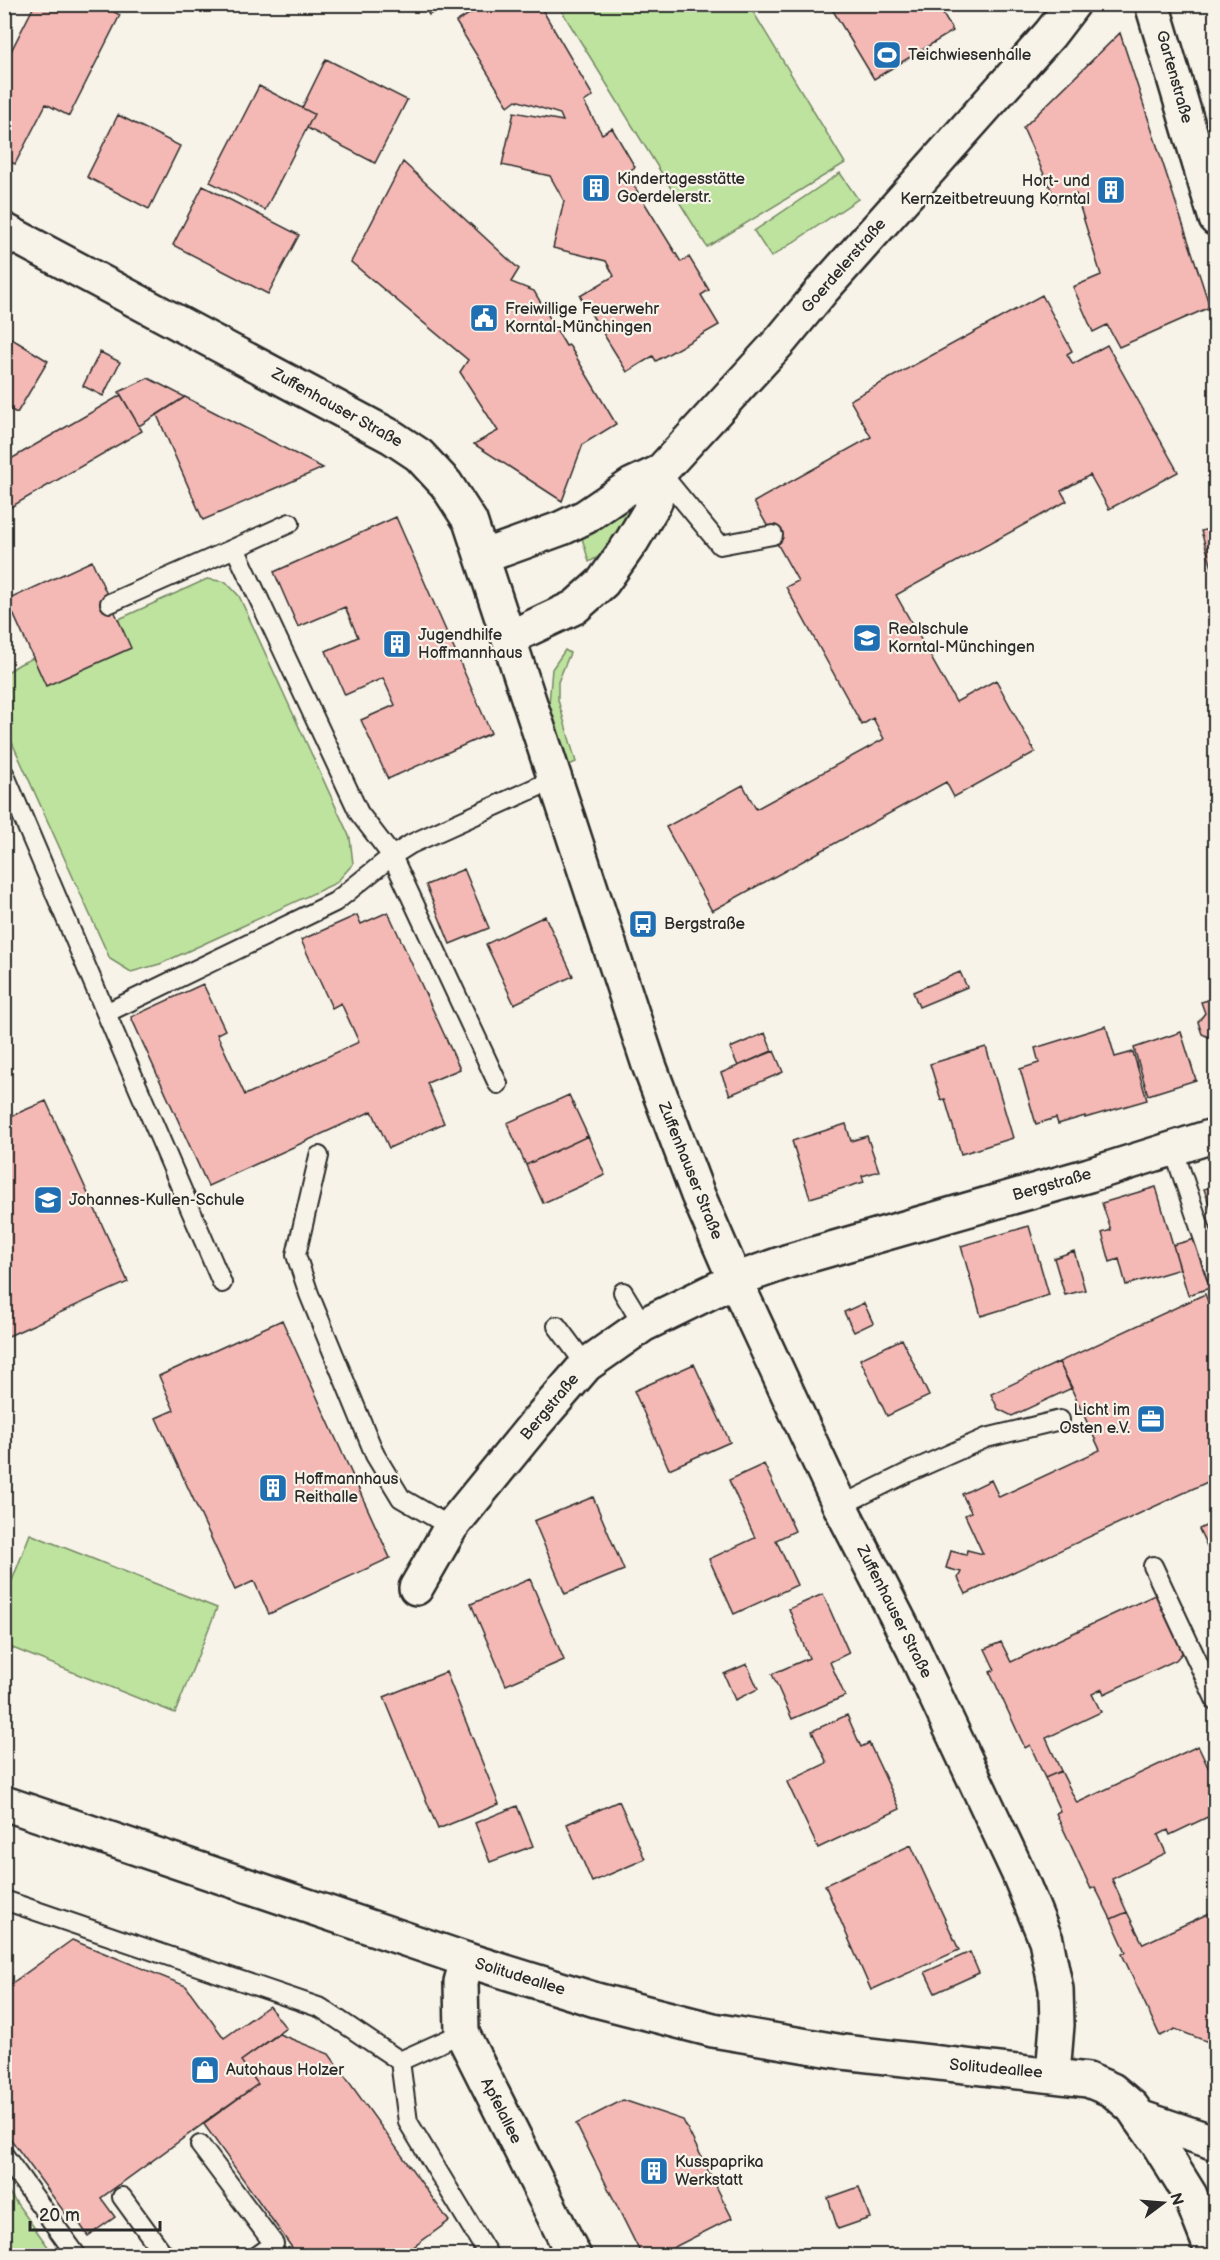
<svg xmlns="http://www.w3.org/2000/svg" width="1220" height="2260" font-family="'Balsamiq Sans',sans-serif">
<style>
.green{fill:#bde39e;stroke:#748764;stroke-width:1.5}
.building{fill:#f5b9b5;stroke:#2b2b2b;stroke-width:1.5}
.lines{fill:none;stroke-linecap:round;stroke-linejoin:round}
.service-casing{stroke:#2b2b2b;stroke-width:22}
.minor-casing{stroke:#2b2b2b;stroke-width:38}
.secondary-casing{stroke:#2b2b2b;stroke-width:38}
.service{stroke:#f7f3e8;stroke-width:18}
.minor{stroke:#f7f3e8;stroke-width:33}
.secondary{stroke:#f7f3e8;stroke-width:33}
.labels{text-anchor:middle;dominant-baseline:central;stroke-width:4.5;stroke-linejoin:round;paint-order:stroke}
.poi-label{font-size:16px;fill:#2b2b2b;stroke:#f7f3e8;text-anchor:start}
.street-label{font-size:16px;fill:#2b2b2b;stroke:#f7f3e8}
</style>
<rect width="100%" height="100%" fill="#f7f3e8"/>
<filter id="ink" filterUnits="userSpaceOnUse"><feTurbulence type="fractalNoise" baseFrequency=".0167" numOctaves="2"/><feDisplacementMap in="SourceGraphic" scale="12" xChannelSelector="R" yChannelSelector="G"/><feConvolveMatrix kernelMatrix="1 2 1 2 8 2 1 2 1" color-interpolation-filters="sRGB"/></filter>
<g filter="url(#ink)">
<path class="green" d="M558 5H749L845 163 707 247Z
M840 173 858 199 771 257 754 231Z
M637 495 644 497 602 555 589 562 582 538 596 532Z
M207 579 226 582 239 596 350 838 353 864 336 883 160 964 131 972 110 959 5 727 4 674 20 664Z
M565 650 570 653 558 682V700L576 762 569 765 549 704 552 669Z
M30 1534 217 1608 175 1713 5 1645V1599Z
M4 2187H5L54 2255H5Z"/>
<path class="building" d="M35 4H99L120 15 69 116 46 104 15 164 4 159V65Z
M422 4H447L429 15Z
M485 4H539L593 96 584 102 602 134 612 128 635 167 626 173 681 262 689 257 709 290 701 295 719 325 656 361 653 356 627 372 580 296 614 276 606 261 553 248 564 201 550 176 502 165 514 112 563 121 560 114 516 100 508 106 456 22Z
M829 4H937L953 31 874 79Z
M1120 33 1210 307 1119 347 1107 325 1093 332 1073 287 1101 275 1076 194 1057 203 1023 128Z
M326 59 407 100 375 163 307 128 314 114 302 108Z
M259 86 314 114 265 210 210 182Z
M118 115 180 146 149 209 87 177Z
M403 162 519 269 511 282 534 291 566 346 569 345 616 424 583 444 562 501 474 444 498 431 460 372 468 360 351 262Z
M203 186 299 235 268 294 173 245Z
M1042 295 1072 351 1067 354 1073 364 1107 345 1178 472 1109 509 1090 475 1061 491 1067 501 896 595 956 702 996 680 1035 752 954 797 946 782 712 911 666 827 743 785 756 809 884 739 873 718 862 725 786 587 798 581 754 502 871 437 850 400Z
M4 334 48 361 17 413 9 409 4 417Z
M100 352 120 362 103 396 83 386Z
M148 378 185 397 139 426 119 392Z
M121 395 142 431 4 511V463Z
M185 397 323 468 203 520 157 415Z
M396 517 491 733 388 779 361 720 395 705 383 678 345 695 326 651 358 637 345 607 298 627 274 572Z
M1216 527V581L1201 531Z
M92 561 131 648 46 686 7 600Z
M464 869 489 928 450 944 426 885Z
M388 912 460 1069 427 1083 444 1123 389 1148 372 1111 208 1186 131 1017 203 984 225 1030 217 1034 245 1095 359 1042 341 1003 332 1008 301 940 357 915 361 924Z
M545 916 573 976 514 1004 486 944Z
M960 972 967 987 919 1007 913 992Z
M1216 998V1048L1213 1039 1202 1034 1198 1022 1205 1013 1201 1002Z
M1106 1026 1115 1057 1133 1052 1147 1100 1085 1118V1116L1058 1124 1056 1118 1036 1124 1020 1069 1039 1063 1035 1048Z
M1181 1032 1196 1080 1148 1095 1134 1048Z
M765 1033 772 1051 738 1066 730 1048Z
M986 1047 1013 1138 961 1154 945 1099 941 1100 930 1064Z
M774 1051 783 1072 730 1095 721 1073Z
M569 1095 588 1136 526 1165 507 1123Z
M46 1101 128 1282 4 1338V1119Z
M846 1124 851 1141 867 1136 879 1171 862 1176 864 1182 810 1198 792 1141Z
M588 1136 605 1175 543 1203 526 1165Z
M1216 1185V1223L1204 1189Z
M1156 1187 1180 1269 1126 1285 1119 1259 1110 1262 1102 1233 1111 1230 1102 1203Z
M1029 1226 1049 1295 981 1316 961 1246Z
M1195 1239 1210 1288 1188 1295 1173 1245Z
M1074 1251 1085 1290 1065 1295 1054 1258Z
M1205 1294 1216 1322V1478L966 1594 958 1578 961 1572 946 1568 951 1551 966 1555 967 1550 983 1554 965 1515 971 1512 962 1494 991 1480 999 1497 1100 1450 1059 1362Z
M864 1303 873 1323 854 1332 844 1312Z
M282 1320 390 1558 269 1614 254 1581 235 1590 156 1418 174 1410 159 1376Z
M902 1339 929 1396 887 1416 860 1359Z
M1059 1362 1072 1388 1012 1416 998 1409 991 1394Z
M694 1364 730 1442 669 1469 634 1391Z
M764 1464 795 1531 776 1540 797 1585 734 1614 709 1559 755 1538 729 1480Z
M593 1497 624 1570 565 1594 534 1521Z
M1216 1521V1565L1199 1529Z
M530 1579 564 1660 506 1685 471 1604Z
M1159 1593 1182 1642 1183 1652 1176 1660 1104 1694 1102 1689 1092 1694 1101 1712 1046 1738 1061 1771 1045 1778 1030 1745 1025 1748 990 1672 995 1670 985 1649 1001 1642 1011 1662Z
M823 1594 849 1653 830 1662 845 1696 792 1719 772 1674 809 1658 789 1609Z
M747 1664 758 1689 735 1700 724 1674Z
M446 1672 499 1804 438 1829 384 1697Z
M847 1715 861 1747 869 1743 900 1809 818 1848 787 1782 827 1763 812 1731Z
M1198 1746 1216 1784V1813L1170 1835 1168 1830 1158 1835 1166 1853 1112 1879 1127 1912 1111 1919 1095 1887 1091 1889 1056 1813 1060 1811 1045 1778 1061 1771 1077 1803Z
M619 1801 645 1859 592 1882 567 1824Z
M517 1806 533 1846 490 1862 475 1823Z
M911 1845 959 1950 871 1990 825 1885Z
M1216 1910V2045L1175 2029 1160 2036 1122 1954 1126 1952 1111 1919 1127 1912 1143 1944Z
M72 1940 186 1986 224 2038 269 2006 286 2028 241 2061 258 2084 101 2198 115 2217 88 2236 75 2217 70 2220 4 2130V1989Z
M970 1952 979 1973 935 1993 925 1972Z
M279 2034 329 2054 449 2221 401 2256H298L203 2123 258 2084 241 2061Z
M623 2100 683 2120 732 2218 657 2256H642L576 2124Z
M859 2187 870 2218 838 2229 828 2198Z"/>
<g class="lines">
<g class="service-casing">
<path id="service" d="M660 472 720 545 773 535
M235 548 290 523
M110 603 235 548 359 813 392 856 498 1084
M4 773 106 1013 335 902 392 856 411 844 555 779
M106 1013 222 1283
M1173 1148 1216 1275
M319 1156 296 1255 309 1294 375 1455 401 1498 451 1527
M623 1292 643 1325
M557 1326 586 1365
M840 1506 907 1473 986 1438 1060 1420
M1153 1566 1216 1701
M4 1900 321 2008 400 2061 462 2033
M400 2061 408 2122 489 2256
M200 2145 274 2244 257 2256
M4 2155 77 2256
M122 2197 165 2256"/>
</g>
<g class="minor-casing">
<path id="minor" d="M1152 4 1216 219
M4 230 392 437 419 455 446 484 470 521 649 1065 698 1195 735 1280 840 1506 913 1648 1018 1872 1046 1940 1056 1989 1057 2025 1053 2074
M482 557 562 528 585 517 632 485 660 472 781 340 824 288 1050 34 1073 4
M509 638 575 607 603 582 632 541 655 502 660 472
M416 1588 451 1527 535 1424 586 1365 643 1325 735 1280 789 1261 1089 1175 1216 1135
M467 1960 461 1982 462 2033 574 2256
M1139 2117 1216 2143"/>
</g>
<g class="secondary-casing">
<path id="secondary" d="M4 1803 467 1960 596 2000 713 2030 843 2052 1088 2080 1112 2090 1132 2107 1157 2142 1190 2195 1214 2256"/>
</g>
<use href="#service" class="service"/>
<use href="#minor" class="minor"/>
<use href="#secondary" class="secondary"/>
</g>
</g>
<defs>
<g id="stadium-square" transform="scale(1.5)"><rect x="-9" y="-9" width="18" height="18" rx="4" fill="#1f6fb2" stroke="#f7f3e8"/><path d="M0-5a6.5 5 0 1 0 0 10a6.5 5 0 1 0 0-10ZM-3.5-1.8h7v3.6h-7Z" fill="#fff"/></g>
<g id="building-square" transform="scale(1.5)"><rect x="-9" y="-9" width="18" height="18" rx="4" fill="#1f6fb2" stroke="#f7f3e8"/><path d="M-4-6H4V6H1V3H-1V6H-4ZM-2.5-4.3h1.7v1.8h-1.7ZM.8-4.3h1.7v1.8H.8ZM-2.5-1h1.7V.8h-1.7ZM.8-1h1.7V.8H.8Z" fill="#fff"/></g>
<g id="civic-square" transform="scale(1.5)"><rect x="-9" y="-9" width="18" height="18" rx="4" fill="#1f6fb2" stroke="#f7f3e8"/><path d="M-.6-6.5H3V-4.5H.6V-3L4-1V1h2V6H-6V1h2V-1L-.6-3ZM-1.2 2.5V6h2.4V2.5Z" fill="#fff"/></g>
<g id="school-square" transform="scale(1.5)"><rect x="-9" y="-9" width="18" height="18" rx="4" fill="#1f6fb2" stroke="#f7f3e8"/><path d="M0-5L7-2L0 1L-7-2ZM-4 1L0 2.5L4 1V4Q0 6-4 4Z" fill="#fff"/></g>
<g id="bus-square" transform="scale(1.5)"><rect x="-9" y="-9" width="18" height="18" rx="4" fill="#1f6fb2" stroke="#f7f3e8"/><path d="M-5-6H5V4H4V6H2V4H-2V6H-4V4H-5ZM-3.5-4V0h7V-4ZM-3.5 1.2v1.5H-2V1.2ZM2 1.2v1.5H3.5V1.2Z" fill="#fff"/></g>
<g id="office-square" transform="scale(1.5)"><rect x="-9" y="-9" width="18" height="18" rx="4" fill="#1f6fb2" stroke="#f7f3e8"/><path d="M-6-3h4V-5.5h4V-3h4V5H-6ZM-1-4.5V-3h2v-1.5ZM-6 0V1H6V0Z" fill="#fff"/></g>
<g id="shop-square" transform="scale(1.5)"><rect x="-9" y="-9" width="18" height="18" rx="4" fill="#1f6fb2" stroke="#f7f3e8"/><path d="M-5-2.5h2.3a2.7 3.5 0 0 1 5.4 0H5L5.5 6h-11ZM-1.5-2.5h3a1.5 2.3 0 0 0-3 0Z" fill="#fff"/></g>
</defs>
<g fill-rule="evenodd">
<use href="#stadium-square" x="887" y="55"/>
<use href="#building-square" x="596" y="188"/>
<use href="#building-square" x="1111" y="190"/>
<use href="#civic-square" x="484" y="318"/>
<use href="#school-square" x="867" y="638"/>
<use href="#building-square" x="397" y="644"/>
<use href="#bus-square" x="643" y="924"/>
<use href="#school-square" x="48" y="1200"/>
<use href="#office-square" x="1151" y="1419"/>
<use href="#building-square" x="273" y="1488"/>
<use href="#shop-square" x="205" y="2070"/>
<use href="#building-square" x="654" y="2171"/>
</g>
<g class="labels">
<g class="poi-label">
<text x="908" y="55">Teichwiesenhalle</text>
<text x="617" y="179">Kindertagesstätte<tspan x="617" dy="18">Goerdelerstr.</tspan></text>
<text x="1090" y="181" text-anchor="end">Hort- und<tspan x="1090" dy="18">Kernzeitbetreuung Korntal</tspan></text>
<text x="505" y="309">Freiwillige Feuerwehr<tspan x="505" dy="18">Korntal-Münchingen</tspan></text>
<text x="888" y="629">Realschule<tspan x="888" dy="18">Korntal-Münchingen</tspan></text>
<text x="418" y="635">Jugendhilfe<tspan x="418" dy="18">Hoffmannhaus</tspan></text>
<text x="664" y="924">Bergstraße</text>
<text x="69" y="1200">Johannes-Kullen-Schule</text>
<text x="1130" y="1410" text-anchor="end">Licht im<tspan x="1130" dy="18">Osten e.V.</tspan></text>
<text x="294" y="1479">Hoffmannhaus<tspan x="294" dy="18">Reithalle</tspan></text>
<text x="226" y="2070">Autohaus Holzer</text>
<text x="675" y="2162">Kusspaprika<tspan x="675" dy="18">Werkstatt</tspan></text>
</g>
<g class="street-label">
<text transform="translate(1174 77) rotate(74)">Gartenstraße</text>
<text transform="translate(844 266) rotate(-49)">Goerdelerstraße</text>
<text transform="translate(337 408) rotate(29)">Zuffenhauser Straße</text>
<text transform="translate(690 1171) rotate(68)">Zuffenhauser Straße</text>
<text transform="translate(1052 1185) rotate(-16)">Bergstraße</text>
<text transform="translate(550 1407) rotate(-50)">Bergstraße</text>
<text transform="translate(894 1612) rotate(63)">Zuffenhauser Straße</text>
<text transform="translate(520 1977) rotate(17)">Solitudeallee</text>
<text transform="translate(996 2069) rotate(5)">Solitudeallee</text>
<text transform="translate(501 2111) rotate(63)">Apfelallee</text>
</g>
</g>
<rect width="1220" height="2260" fill="none" stroke="#f7f3e8" stroke-width="24"/>
<rect x="12" y="12" width="1196" height="2236" fill="none" stroke="#2b2b2b" stroke-width="2" filter="url(#ink)"/>
<g transform="translate(1163 2203) rotate(74)" stroke="#f7f3e8" stroke-width="4.5" paint-order="stroke">
<path d="M0-4.5L10 22L0 15L-10 22Z" fill="#2b2b2b"/>
<text y="-9" font-size="16" font-weight="bold" text-anchor="middle" fill="#2b2b2b">N</text>
</g>
<path d="M30 2221v9h130v-9" fill="none" stroke="#2b2b2b" stroke-width="3"/>
<text x="39" y="2221" font-size="18" fill="#2b2b2b" stroke="#f7f3e8" stroke-width="4.5" paint-order="stroke">20 m</text>
</svg>
